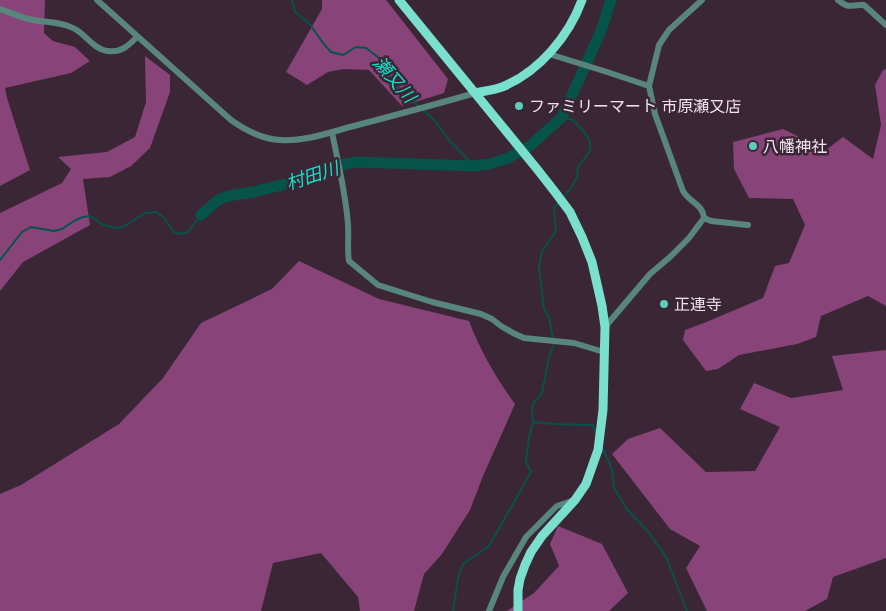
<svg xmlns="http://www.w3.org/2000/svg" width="886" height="611" font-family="'Noto Sans','Noto Sans JP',sans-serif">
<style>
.forest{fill:#884479}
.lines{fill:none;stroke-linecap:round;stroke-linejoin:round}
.stream{stroke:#065349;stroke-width:2}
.river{stroke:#065349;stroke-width:11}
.minor{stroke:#58867d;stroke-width:6}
.major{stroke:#7adfcd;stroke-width:9}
.poi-dot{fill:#5bcebc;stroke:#3a2635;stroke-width:2}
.labels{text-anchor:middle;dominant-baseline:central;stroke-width:5;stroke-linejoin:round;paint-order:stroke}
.poi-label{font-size:16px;fill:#f1e3ed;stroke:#3a2635;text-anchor:start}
.water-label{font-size:18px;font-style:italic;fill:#10e2ca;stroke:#3a2635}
</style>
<rect width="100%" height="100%" fill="#3a2635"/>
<path class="forest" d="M0 0H45L44 33 53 41 75 47 90 61 71 73 5 88 7 98 30 170 0 186Z
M322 0H386L448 79 444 93 402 106 369 70 344 69 328 72 307 85 286 72 322 9Z
M145 56 170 75V92L150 148 131 166 110 177 83 179 90 225 23 262 0 291V213L62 183 71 169 58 157 107 152 135 137 146 102Z
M886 69V306L868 296 821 316 816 337 797 344 739 355 718 369 706 371 683 340 685 330 704 323 763 298 775 266 789 263 805 225 793 199 749 198 734 169 733 142 783 129 826 150 843 137 873 159 881 125 875 85 883 70Z
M299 261 379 299 469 321C481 352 496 378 515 404L483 476 470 510 442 554 424 574 414 611H360L358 597 321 553 273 563 261 611H0V494L21 485 119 424 163 378 201 323 272 289Z
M886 350V558L833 577 827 599 805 611H707L686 568 700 546 670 529 612 454 628 439 660 428 706 472 755 471 780 427 740 409 754 383 791 398 843 390 832 356Z
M558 526 602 544 628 593 609 611H507L534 593 559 566 550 544Z"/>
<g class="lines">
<path class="stream" d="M292 0 295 12 309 23 323 43 331 52 343 55 356 47 366 48 379 58 393 82 420 107
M423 110 435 121 449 140 474 166
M562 117 573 120 585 133 590 141V151L578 167 577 177 571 188 564 197
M0 260 22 232 31 227 54 231 62 229 74 221 83 217 90 216 104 225 116 228 123 227 145 213 157 212 164 218 174 232 181 234 188 232 201 215
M553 339 549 317 544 309 539 267 542 251 556 231 554 208 559 202
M533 422 553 424 593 425 596 434
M602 447 612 469 614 488 626 508 650 534 666 557 687 611
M453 611 458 578 463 564 489 546 531 472 526 462 529 438 533 422 532 410 533 404 542 393 549 357 554 344"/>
<path class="river" d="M201 215 218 200 228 196 253 192 302 180 345 164 358 162 474 166 490 164 508 158 530 146 562 117 601 31 611 0"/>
<path class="minor" d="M97 0 231 120C245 130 262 139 280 140 303 142 328 133 350 127 392 116 434 105 475 93
M838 0C851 10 850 4 864 5L886 25
M0 9C10 12 19 17 29 19 44 23 61 21 75 29 86 35 94 49 107 51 121 53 128 46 137 37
M549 54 607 72 649 86
M332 132C338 163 346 194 348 225 349 237 347 249 349 261L378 285 432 302 481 314 492 319 501 326 513 333 524 338 574 343 604 352
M704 218 711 221 748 225
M605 327 650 274 670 257 689 238 704 218C702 203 690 203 683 191L655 114 649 86 659 45 669 30 702 0
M489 611 503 577 526 537 557 506 574 500"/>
<path class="major" d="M399 0 537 169 555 192 570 212 582 237 592 262 602 306 605 327 603 410 598 450 586 484 575 500 542 536 531 552 525 565 520 579 518 590V611
M475 93C484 91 494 90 502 87 539 72 569 36 582 0"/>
</g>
<g class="poi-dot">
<circle cx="519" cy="106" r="5"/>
<circle cx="753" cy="146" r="5"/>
<circle cx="664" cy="304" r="5"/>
</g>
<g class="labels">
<g class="poi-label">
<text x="529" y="106">ファミリーマート 市原瀬又店</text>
<text x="763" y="146">八幡神社</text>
<text x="674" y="304">正連寺</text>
</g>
<g class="water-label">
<text transform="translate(395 79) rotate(49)">瀬又川</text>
<text transform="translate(312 175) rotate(-18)">村田川</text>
</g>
</g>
</svg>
